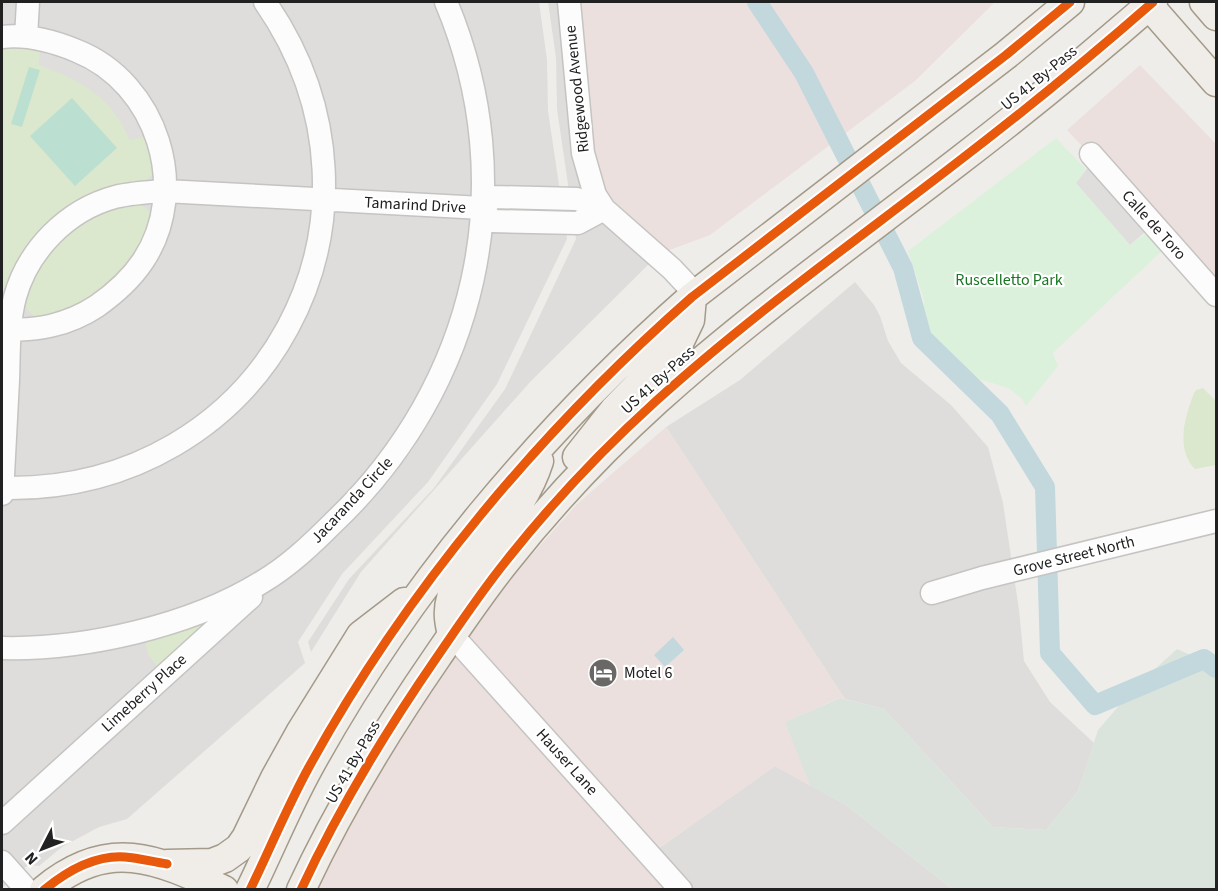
<svg xmlns="http://www.w3.org/2000/svg" width="1218" height="891" font-family="'Source Sans 3',sans-serif">
<style>
.residential{fill:#dedddb}
.commercial{fill:#ebe0de}
.grass{fill:#dce8cd}
.wetland{fill:#dae4dd}
.park{fill:#dcf1dc}
.pitch{fill:#bbe0d1}
.parking{fill:#dfdedd}
.water{fill:#c2d8dd}
.lines{fill:none;stroke-linecap:round;stroke-linejoin:round}
.canal{stroke:#c2d8dd;stroke-width:20}
.minor-casing{stroke:#c5c4c2;stroke-width:25}
.major-casing{stroke:#a39a89;stroke-width:31}
.minor{stroke:#fdfcfc;stroke-width:22}
.major{stroke:#f0ece7;stroke-width:28}
.cycleway-casing{stroke:#fff;stroke-width:13}
.cycleway{stroke:#e8590c;stroke-width:9}
.labels{text-anchor:middle;dominant-baseline:central;stroke-width:4.5;stroke-linejoin:round;paint-order:stroke}
.street-label{font-size:16px;fill:#212121;stroke:#fff}
.park-label{font-size:16px;fill:#1a7523;stroke:#fff}
.poi-label{font-size:16px;fill:#212121;stroke:#fff;text-anchor:start}
</style>
<rect width="100%" height="100%" fill="#efedea"/>
<path class="residential" d="M2 2H539L547 60 548 111 567 239 497 384 428 482 342 574 298 642 305 663 127 819 99 827 62 847 39 866 28 865 2 888Z
M548 2H565L659 254 531 381 361 572 311 652 308 642 349 579 434 488 505 389 576 239 557 109 556 58Z
M855 282 874 305 880 316 888 341 901 363 951 405 988 447 1003 503 1019 610 1024 661 1050 702 1094 743 1078 791 1046 830 993 827 884 709 845 699 666 427 740 380Z
M775 766 846 805 952 889H684L652 853Z"/>
<path class="commercial" d="M565 2H995L915 81 710 235 659 254 591 179Z
M1140 65 1216 144V290L1067 130Z
M666 427 845 699 839 698 786 722 810 786 775 766 653 852 684 889 312 890 361 798 485 607 577 504Z"/>
<path class="grass" d="M2 46 40 49 39 65C81 80 112 97 130 140L148 136 153 174 142 184 101 194 7 296 2 306Z
M134 203C147 205 152 213 151 227L122 275 66 313 37 318 28 311 24 301 25 293 52 247 94 213Z
M1203 388 1216 401V465L1195 469C1175 449 1185 416 1194 393L1196 390Z
M219 613 158 667 148 654 145 641Z"/>
<path class="wetland" d="M1177 649 1216 666V889H952L846 805 810 786 785 722 840 698 884 709 993 827 1046 830 1078 791 1098 730 1135 687Z"/>
<path class="park" d="M1056 138 1086 169 1076 183 1130 245 1145 234 1162 251 1053 353 1058 366 1026 406 1022 399 1008 388 979 379 968 381 947 372 937 362 924 330V300L908 251Z"/>
<path class="pitch" d="M29 67 40 70 22 127 11 124Z
M72 98 117 148 75 186 30 136Z"/>
<path class="parking" d="M43 48 91 68 124 96 148 135 130 140 116 114 100 97 76 80 39 65Z
M1092 162 1150 228 1130 245 1076 183Z"/>
<path class="water" d="M673 637 684 650 665 667 654 655Z"/>
<g class="lines">
<path class="canal" d="M757 2 804 73 903 268 922 338 1000 414 1045 487 1050 653 1095 705 1204 659 1216 668"/>
<g class="minor-casing">
<path id="minor" d="M569 2 583 153 595 195 604 209
M2 37C27 34 53 41 77 51 157 83 191 189 143 261 131 279 114 294 97 306 70 324 34 333 2 328
M26 37 28 2
M1091 154 1216 295
M482 208 492 221 578 223 604 209
M2 488C264 494 414 217 265 2
M2 494C4 456 6 418 8 380 9 353 8 323 15 297 28 250 67 210 115 197 131 193 148 192 165 191L482 208 493 197 577 199 604 209 672 269 687 285 692 297
M932 593 982 578 1216 521
M452 635 681 890
M2 648C84 650 191 626 262 582 289 566 312 544 334 522 477 386 523 185 446 2
M2 823 251 597
M2 862 27 890"/>
</g>
<g class="major-casing">
<path id="major" d="M1146 2 1216 82
M1204 2 1216 16
M577 457 615 409 679 343 690 320 692 297
M452 635C449 622 447 611 451 598 457 581 471 566 483 552 505 524 528 496 539 461
M167 864 212 863 225 858 239 848 246 838 275 778 300 733 361 635 404 602
M44 890C109 836 157 859 224 890
M250 890C270 849 287 807 309 767 406 590 541 430 692 297L1006 55 1070 2
M301 890C339 808 386 731 437 657 459 625 481 592 506 561 551 504 602 450 656 401 750 316 854 242 955 164 1023 112 1089 58 1153 2"/>
</g>
<use href="#minor" class="minor"/>
<use href="#major" class="major"/>
<g class="cycleway-casing">
<path id="cycleway" d="M44 890C67 871 95 855 125 857 139 858 153 862 167 864
M250 890C270 849 287 807 309 767 406 590 541 430 692 297L1006 55 1070 2
M301 890C339 808 386 731 437 657 459 625 481 592 506 561 551 504 602 450 656 401 750 316 854 242 955 164 1023 112 1089 58 1153 2"/>
</g>
<use href="#cycleway" class="cycleway"/>
</g>
<defs>
<g id="hotel-disc" transform="scale(1.5)"><circle r="9.5" fill="#696867" stroke="#fff"/><path d="M-6-4.5h1.5V1H6V5H4.5V3h-9V5H-6ZM-4 0a1.8 1.8 0 1 1 3.6 0ZM.5 0V-2.5h3Q6-2.5 6 0Z" fill="#fff"/></g>
</defs>
<g fill-rule="evenodd">
<use href="#hotel-disc" x="603" y="673"/>
</g>
<g class="labels">
<g class="street-label">
<text transform="translate(1039 78) rotate(-39)">US 41 By-Pass</text>
<text transform="translate(577 89) rotate(-96)">Ridgewood Avenue</text>
<text transform="translate(415 205) rotate(3)">Tamarind Drive</text>
<text transform="translate(1154 225) rotate(48)">Calle de Toro</text>
<text transform="translate(658 380) rotate(-42)">US 41 By-Pass</text>
<text transform="translate(352 500) rotate(-47)">Jacaranda Circle</text>
<text transform="translate(1074 556) rotate(-14)">Grove Street North</text>
<text transform="translate(144 693) rotate(-42)">Limeberry Place</text>
<text transform="translate(353 762) rotate(-60)">US 41 By-Pass</text>
<text transform="translate(567 762) rotate(48)">Hauser Lane</text>
</g>
<g class="park-label">
<text x="1009" y="280">Ruscelletto Park</text>
</g>
<g class="poi-label">
<text x="624" y="673">Motel 6</text>
</g>
</g>
<rect width="1218" height="891" fill="none" stroke="#212121" stroke-width="6"/>
<g transform="translate(42 849) rotate(228)" stroke="#ffffff" stroke-width="4.5" paint-order="stroke">
<path d="M0-4.5L10 22L0 15L-10 22Z" fill="#212121"/>
<text y="-9" font-size="16" font-weight="bold" text-anchor="middle" fill="#212121">N</text>
</g>
</svg>
